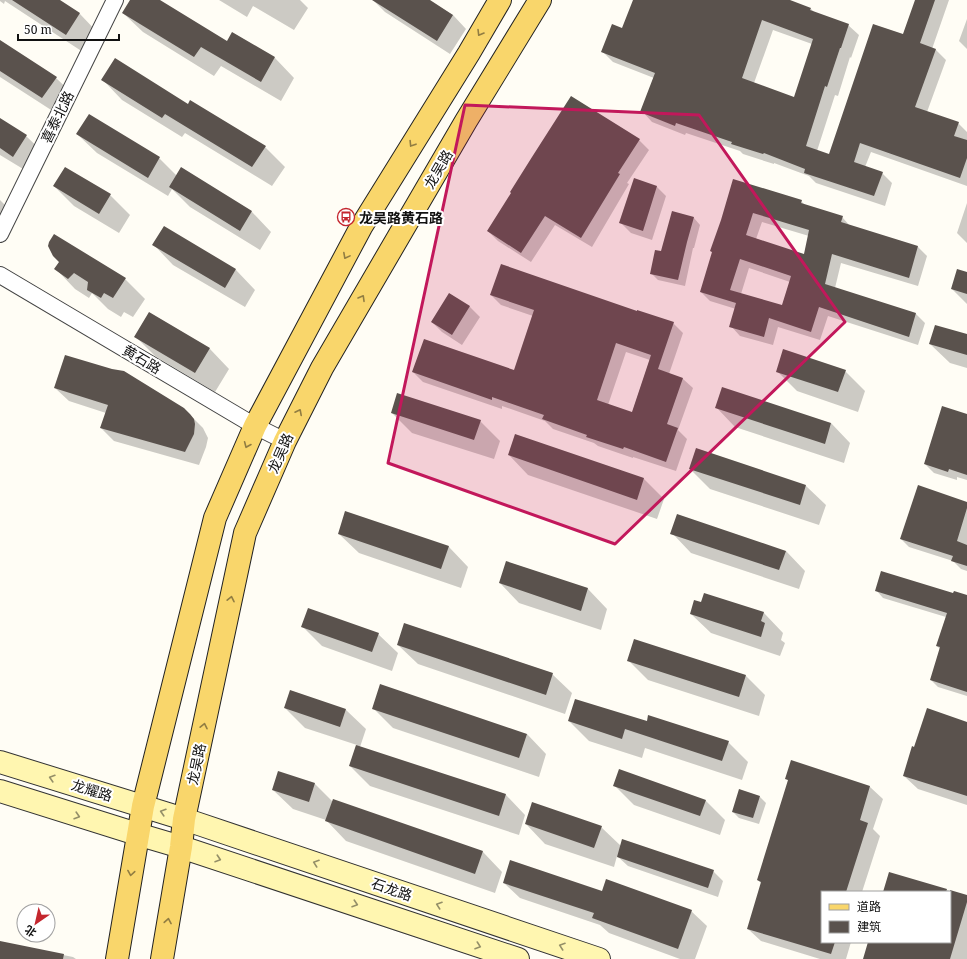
<svg xmlns="http://www.w3.org/2000/svg" width="967" height="959" font-family="'Noto Serif','Noto Sans SC',serif">
<style>
.shadow{fill:#0003;fill-rule:evenodd}
.building{fill:#5a524d;fill-rule:evenodd}
.lines{fill:none;stroke-linecap:round;stroke-linejoin:round}
.minor-casing{stroke:#444;stroke-width:18}
.secondary-casing{stroke:#333;stroke-width:24}
.primary-casing{stroke:#222;stroke-width:24}
.minor{stroke:#fff;stroke-width:16}
.secondary{stroke:#fff6b0;stroke-width:22}
.primary{stroke:#f9d66b;stroke-width:22}
.oneway{stroke:#917d42}
.oneway2{stroke:#948f68}
.marked{fill:#c2185b;fill-opacity:0.2;stroke:#c2185b;stroke-width:3;stroke-linejoin:round}
.labels{text-anchor:middle;dominant-baseline:central;stroke-width:4;stroke-linejoin:round;paint-order:stroke}
.street-label{font-size:14px;fill:#111;stroke:#fff}
.poi-label{font-size:14px;font-weight:bold;fill:#111;stroke:#fff;text-anchor:start}
</style>
<rect width="100%" height="100%" fill="#fffdf5"/>
<path class="shadow" d="M0 0H58L80 14 99 34 86 54 5 1 4 4 0 1Z
M131 0H158L227 43 233 33 275 58 294 78 281 101 221 66 214 76 143 32 123 13Z
M219 0H300L308 8 294 30 253 6 247 17Z
M373 0H428L453 15 466 29 450 54 385 12Z
M634 0H787L811 9 815 13 848 25 859 35 851 58 850 57 838 96 835 95 817 151 830 156 903 35 916 0H949L932 49 936 50 946 60 927 112 958 123 967 132V186L871 152 865 167 882 173 892 183 885 206 816 183 809 176 774 163V164L743 154 740 151 686 133 685 135 652 122 642 111 654 78 613 62 603 52 623 30ZM773 30 812 44 795 99 754 83Z
M967 19V49L959 41Z
M0 41 56 78 76 97 62 117 0 77Z
M103 80 188 106 265 147 285 167 272 186 185 133 182 137 122 100Z
M0 119 26 136 46 155 33 175 0 155Z
M77 134 159 158 177 176 181 169 252 212 271 232 260 250 190 207 172 189 168 196 97 153Z
M639 140 649 150 627 183 629 184 592 247 555 225 531 262 498 241 488 231Z
M65 168 110 195 130 215 119 233 74 206 54 186Z
M656 186 666 196 652 240 631 233 621 223Z
M0 200 6 206 0 217Z
M801 201 805 205 842 217 851 227 918 247 927 256 918 286 841 263 835 288 916 314 925 323 918 345 828 316 820 340 778 327 773 345 740 336 731 326 736 309 710 301 701 292 713 254 711 251 722 220ZM762 222 809 236 804 255 756 239ZM749 268 790 282 782 306 741 294Z
M967 203V243L957 233Z
M673 212 694 218 700 225 694 248H693L685 286 658 280 651 273 662 253Z
M164 227 236 270 255 290 245 307 173 265 154 245Z
M60 262 125 279 145 299 133 317 124 312 121 317 108 309 92 293 89 298 75 289 56 269Z
M967 273V304L952 289Z
M450 294 470 307 480 317 462 345 442 332 432 322Z
M491 295 638 312 673 323 683 333 669 374 683 379 693 388 678 430 687 439 676 471 633 457V458L598 446 594 443 553 429 545 421 502 406V409L423 382 413 372 515 371 533 316 501 305ZM626 352 650 360 632 413 608 405Z
M150 313 210 349 229 369 215 392 155 356 136 337Z
M967 336V368L950 363 930 344Z
M777 371H845L865 391 858 412 797 391Z
M55 388 184 409 203 428 208 438 206 447 199 465 114 441 101 428 106 413 69 401Z
M716 407 831 423 850 443 844 463 735 427Z
M392 413 480 421 500 441 494 459 412 433Z
M967 415V480L957 477V480L934 473 925 464Z
M516 435 644 479 664 499 657 519 528 475 509 455Z
M696 450 806 486 826 505 819 525 710 489 690 469Z
M967 503V571L961 569 953 561 909 547 901 539Z
M672 533 786 551 805 571 799 589 691 553Z
M339 534 449 547 468 567 461 588 359 553Z
M507 562 588 589 607 609 601 630 519 603 500 583Z
M876 590 954 594 967 596V696L938 687 931 680 940 649 937 646 946 617 883 598Z
M705 594 764 613 783 633 781 640 785 643 780 656 711 633 691 614 702 603Z
M303 627 378 634 398 653 392 671 322 646Z
M398 645 552 674 572 693 565 714 418 664Z
M628 660 746 676 765 695 759 716 648 680Z
M291 691 346 710 366 729 360 747 506 795 525 815 519 835 370 786 350 766 357 745 305 728 285 708Z
M373 708 527 734 546 754 539 777 393 728Z
M569 721 647 722 728 742 748 762 742 780 645 748 642 758 589 741Z
M967 723V805L918 789 904 776 915 748Z
M792 762 870 787 883 799 873 829 880 836 862 892H822V942H851L846 959H820L761 941 748 929 762 884 758 880 789 781 786 778Z
M279 772 315 784 333 802 483 852 502 872 495 893 346 841 326 820 293 809 273 790Z
M614 785 706 801 725 820 720 835 634 805Z
M760 797 766 803 759 824 739 818 733 812Z
M526 824 601 827 621 846 713 871 723 881 718 897 628 866 617 856 614 867 545 844Z
M889 873 967 896V959H864L869 942H950V892H884Z
M504 883 691 911 707 926 695 959H680L609 933 600 925 520 898Z
M0 942 73 957 76 959H0Z"/>
<path class="building" d="M12 0H60L80 13 66 35Z
M130 0H160L227 41 232 32 275 57 261 82 201 47 194 57 122 13Z
M372 0H430L453 15 437 41Z
M633 0H790L811 8 810 10 849 24 841 48H840L827 87 825 86 806 146 829 154 873 24 903 34 915 0H935L920 43 936 49 915 107 959 122 954 136 967 140V158L960 178 860 143 854 162 883 172 874 196 804 173 805 169 764 153 763 154 731 144 732 142 676 123 675 126 640 112 655 73 601 52 612 24 622 28ZM762 20 813 39 794 97 742 78Z
M0 40 57 77 42 98 0 71Z
M115 58 188 104 190 100 266 146 252 167 165 114 162 118 101 80Z
M571 96 640 139 618 173 620 174 581 238 545 216 521 253 487 231 511 193 510 192 532 157Z
M89 114 160 157 148 178 76 134Z
M0 118 27 135 13 157 0 148Z
M65 167 111 194 99 214 53 186Z
M181 167 252 211 240 231 169 187Z
M634 178 657 186 643 231 619 223Z
M733 179 802 200 801 203 843 216 841 222 918 246 909 278 832 254 825 284 916 313 909 337 819 307 811 332 769 318 764 337 729 327 736 303 700 292 712 252 710 251 721 220ZM753 213 809 230 804 254 746 235ZM740 259 791 276 782 305 730 290Z
M672 211 694 217 687 242 678 280 650 274 655 250 661 251Z
M164 226 236 269 225 288 152 245Z
M54 234 126 278 113 298 104 293 101 298 87 290 88 282 74 273 68 279 54 269 59 262 53 256 48 246 49 242Z
M501 264 637 311V310L674 322 658 369 683 378 667 424 678 428 666 462 624 447 623 449 586 437 587 435 542 419 544 415 492 397V400L412 372 424 339 514 370 534 310 490 295ZM616 343 651 355 632 412 597 400Z
M957 269 967 272V294L951 289Z
M449 293 470 306 452 335 431 322Z
M149 312 210 348 195 373 134 337Z
M935 325 967 334V355L929 344Z
M783 349 846 370 838 392 776 372Z
M65 355 112 369 124 371 184 408 190 414 194 419 195 424 194 434 185 452 100 428 108 405 54 388Z
M722 387 831 423 825 444 715 408Z
M397 393 481 420 474 440 391 413Z
M942 406 967 414V475L949 469 948 472 924 464Z
M515 434 644 478 637 500 508 455Z
M696 448 806 485 800 505 689 469Z
M918 485 967 502V508L957 541 967 545V566L951 561 953 556 900 539Z
M345 511 449 546 441 569 338 534Z
M677 514 786 551 779 570 670 534Z
M506 561 588 588 581 611 499 583Z
M881 571 953 593 954 591 967 595V692L930 680 940 647 936 646 947 613 875 591Z
M704 593 764 612 761 621 765 623 761 637 690 614 694 600 701 602Z
M308 608 379 633 372 652 301 627Z
M404 623 553 673 546 695 397 645Z
M634 639 746 675 739 697 627 661Z
M380 684 527 734 519 758 372 709Z
M290 690 346 709 340 727 284 708Z
M575 699 647 721 648 715 729 741 722 761 625 729 622 739 568 721Z
M927 708 967 722V796L903 776 912 746 914 747Z
M356 745 506 794 499 816 349 766Z
M791 760 870 786 860 820 868 823 846 892H822V942H835L831 954 747 929 761 882 757 880 788 780 785 779Z
M619 769 706 800 700 816 613 786Z
M278 771 315 783 309 802 272 790Z
M739 789 760 796 753 818 732 812Z
M333 799 483 851 475 874 325 821Z
M532 802 602 826 594 848 525 824Z
M622 839 714 870 708 888 617 857Z
M510 860 602 891 606 879 692 910 678 949 592 918 594 913 503 883Z
M889 872 947 889 946 892H883Z
M950 890 967 895V902L950 959H863L868 942H950Z
M0 941 64 954 63 959H0Z"/>
<g class="lines">
<g class="minor-casing">
<path id="minor" d="M0 234 115 0
M0 275 255 426 285 441"/>
</g>
<g class="secondary-casing">
<path id="secondary" d="M0 762 184 819 599 959
M0 791 137 834 181 847 518 959"/>
</g>
<g class="primary-casing">
<path id="primary" d="M117 959 143 806 215 518 255 426 361 227 469 53 500 0
M162 959 181 847 184 819 245 533 285 441 322 368 466 121 540 0"/>
</g>
<use href="#minor" class="minor"/>
<use href="#secondary" class="secondary"/>
<use href="#primary" class="primary"/>
</g>
<defs><path id="oneway-chevron" d="M-2-3.5L2.5 0L-2 3.5" fill="none" stroke-width="1.6" stroke-linecap="round" stroke-linejoin="round"/></defs>
<g class="oneway">
<use href="#oneway-chevron" transform="translate(480 33) rotate(121)"/>
<use href="#oneway-chevron" transform="translate(412 144) rotate(122)"/>
<use href="#oneway-chevron" transform="translate(346 256) rotate(118)"/>
<use href="#oneway-chevron" transform="translate(362 298) rotate(-60)"/>
<use href="#oneway-chevron" transform="translate(299 412) rotate(-63)"/>
<use href="#oneway-chevron" transform="translate(247 445) rotate(113)"/>
<use href="#oneway-chevron" transform="translate(231 599) rotate(-78)"/>
<use href="#oneway-chevron" transform="translate(204 726) rotate(-78)"/>
<use href="#oneway-chevron" transform="translate(131 873) rotate(99)"/>
<use href="#oneway-chevron" transform="translate(168 921) rotate(-80)"/>
</g>
<g class="oneway2">
<use href="#oneway-chevron" transform="translate(52 778) rotate(-163)"/>
<use href="#oneway-chevron" transform="translate(163 812) rotate(-163)"/>
<use href="#oneway-chevron" transform="translate(77 816) rotate(17)"/>
<use href="#oneway-chevron" transform="translate(218 859) rotate(18)"/>
<use href="#oneway-chevron" transform="translate(316 863) rotate(-161)"/>
<use href="#oneway-chevron" transform="translate(355 904) rotate(18)"/>
<use href="#oneway-chevron" transform="translate(439 905) rotate(-161)"/>
<use href="#oneway-chevron" transform="translate(478 946) rotate(19)"/>
<use href="#oneway-chevron" transform="translate(562 946) rotate(-161)"/>
</g>
<path class="marked" d="M465 105 699 115 845 322 615 544 388 463Z"/>
<defs>
<g id="bus-ring" transform="scale(0.9)"><circle r="9.5" fill="#fff" stroke="#c4262e" stroke-width="1.5"/><path d="M-5-6H5V4H4V6H2V4H-2V6H-4V4H-5ZM-3.5-4V0h7V-4ZM-3.5 1.2v1.5H-2V1.2ZM2 1.2v1.5H3.5V1.2Z" fill="#c4262e"/></g>
</defs>
<g fill-rule="evenodd">
<use href="#bus-ring" x="346" y="217"/>
</g>
<g class="labels">
<g class="street-label">
<text transform="translate(57 117) rotate(-64)">喜泰北路</text>
<text transform="translate(438 169) rotate(-60)">龙吴路</text>
<text transform="translate(142 359) rotate(31)">黄石路</text>
<text transform="translate(280 453) rotate(-66)">龙吴路</text>
<text transform="translate(196 764) rotate(-78)">龙吴路</text>
<text transform="translate(92 790) rotate(17)">龙耀路</text>
<text transform="translate(392 889) rotate(19)">石龙路</text>
</g>
<g class="poi-label">
<text x="359" y="217">龙吴路黄石路</text>
</g>
</g>
<rect x="821" y="891" width="130" height="52" fill="#ffffff" stroke="#a0a0a0"/>
<rect x="829" y="904" width="20" height="6" fill="#f9d66b" stroke="#a0a0a0"/>
<text x="857" y="911" font-size="12" fill="#111111">道路</text>
<rect x="829" y="921" width="20" height="12" fill="#5a524d" stroke="#a0a0a0"/>
<text x="857" y="931" font-size="12" fill="#111111">建筑</text>
<g transform="translate(36 923) rotate(214)"><circle r="19" fill="#ffffff" stroke="#a0a0a0"/>
<path d="M0-3L7 15L0 10L-7 15Z" fill="#c4262e"/>
<text y="-6" font-size="11" font-weight="bold" text-anchor="middle" fill="#111111">北</text>
</g>
<path d="M18 34v6h101v-6" fill="none" stroke="#111111" stroke-width="2"/>
<text x="24" y="34" font-size="12" fill="#111111" stroke="#ffffff" stroke-width="3" paint-order="stroke">50 m</text>
</svg>
